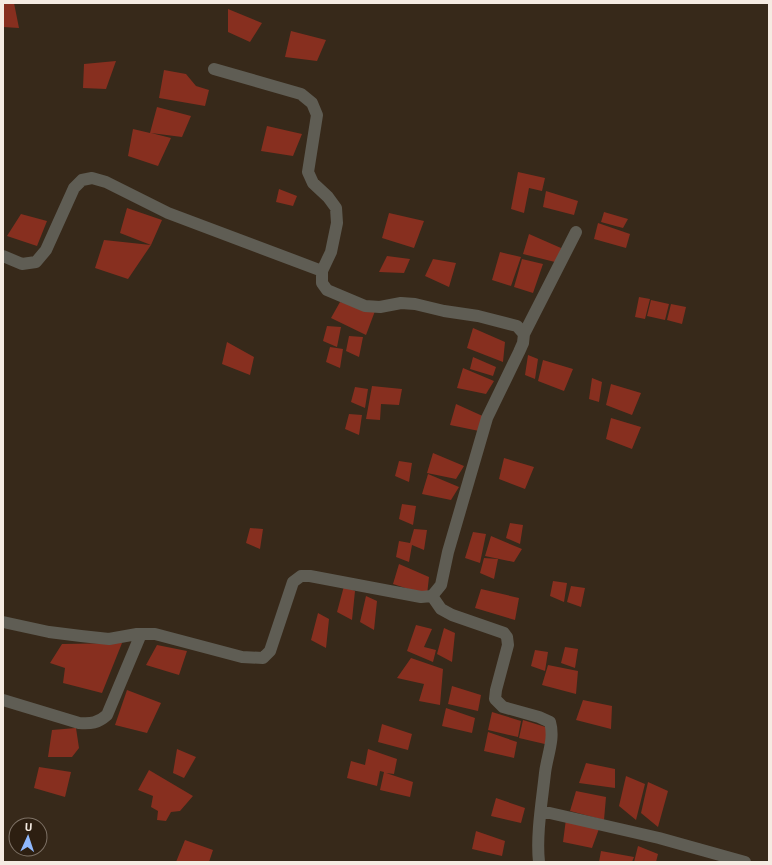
<svg xmlns="http://www.w3.org/2000/svg" width="772" height="865" font-family="Roboto,sans-serif">
<style>
.building{fill:#872f1f}
.lines{fill:none;stroke-linecap:round;stroke-linejoin:round}
.minor{stroke:#5f5d54;stroke-width:12}
</style>
<rect width="100%" height="100%" fill="#37291a"/>
<path class="building" d="M3 3H14L19 28 3 27Z
M228 9 262 23 250 42 228 32Z
M291 31 326 40 317 61 285 57Z
M116 61 106 89 83 88 84 64Z
M164 70 186 74 196 86 209 90 205 106 159 98Z
M157 107 191 116 182 137 151 133 171 138 158 166 128 156 133 129 150 133Z
M267 126 302 134 293 156 261 151Z
M518 172 545 178 542 191 529 188 524 213 511 209Z
M279 189 297 196 293 206 276 202Z
M546 191 578 201 574 215 543 207Z
M127 208 162 220 151 245 120 233Z
M604 212 628 219 623 228 601 222Z
M389 213 424 221 414 248 382 238Z
M21 214 47 221 37 246 7 236Z
M598 223 630 234 626 248 594 239Z
M529 234 561 248 559 263 523 254Z
M104 240 151 245 128 279 95 268Z
M500 252 521 257 511 286 492 280Z
M387 256 410 259 404 273 379 272Z
M433 259 456 263 449 287 425 276Z
M522 259 543 264 533 293 514 287Z
M639 297 650 299 645 319 635 317Z
M651 300 669 304 665 320 647 316Z
M340 302 375 311 366 335 331 318Z
M671 304 686 307 682 324 667 320Z
M327 326 341 327 337 347 323 341Z
M473 328 505 342 503 362 467 348Z
M349 336 363 337 359 357 346 351Z
M227 342 254 357 250 375 222 364Z
M330 347 343 349 340 368 326 362Z
M528 355 538 359 535 379 525 375Z
M473 357 496 367 493 376 470 369Z
M543 360 573 369 564 391 538 381Z
M463 368 494 381 486 394 457 388Z
M592 378 602 382 599 402 589 399Z
M611 384 641 393 632 415 606 405Z
M372 386 402 389 399 405 381 404 380 420 366 419Z
M355 387 368 389 365 408 351 402Z
M456 404 487 418 479 431 450 425Z
M349 414 362 415 359 435 345 429Z
M611 418 641 427 632 449 606 439Z
M433 453 464 466 456 479 427 473Z
M504 458 534 467 525 489 499 479Z
M399 461 412 463 409 482 395 476Z
M428 474 459 487 451 500 422 494Z
M402 504 416 506 413 525 399 519Z
M510 523 523 525 520 544 506 538Z
M250 528 263 529 260 549 246 543Z
M414 529 427 530 424 550 412 545 409 562 396 557 399 541 410 543Z
M473 532 486 534 480 563 465 558Z
M491 536 522 549 514 562 485 556Z
M484 558 498 559 494 579 480 573Z
M399 564 429 577 427 595 393 584Z
M553 581 567 583 564 602 550 596Z
M344 586 355 591 352 620 337 612Z
M571 586 585 588 581 607 567 602Z
M481 589 519 598 515 620 475 608Z
M366 596 377 601 374 630 360 622Z
M318 613 329 619 326 648 311 640Z
M416 625 432 629 424 647 436 650 433 662 407 651Z
M444 628 455 633 452 662 437 654Z
M122 643 102 693 63 683 65 668 50 663 62 644Z
M157 645 187 651 179 675 146 665Z
M565 647 578 649 575 668 561 663Z
M535 650 548 652 545 671 531 666Z
M411 658 443 669 440 705 419 701 424 684 397 678Z
M548 665 578 671 576 694 542 685Z
M452 686 481 695 478 711 448 704Z
M127 690 161 703 147 733 115 725Z
M583 700 612 706 611 729 576 720Z
M446 708 475 718 472 733 442 726Z
M492 712 521 721 518 737 488 730Z
M523 720 552 729 549 745 519 738Z
M382 724 412 734 408 750 378 742Z
M76 728 79 748 72 757H48L52 730Z
M488 732 517 742 514 758 484 751Z
M177 749 196 757 184 778 173 773Z
M368 749 397 759 394 774 386 773 413 782 410 797 380 790 384 772 380 771 377 786 347 778 351 761 365 765Z
M586 763 615 769V788L579 783Z
M39 767 71 772 65 797 34 788Z
M149 770 193 796 180 811 171 812 166 821 157 820 158 811 151 807 153 796 138 790Z
M626 776 645 784 636 820 619 806Z
M648 782 668 791 658 827 641 813Z
M576 791 606 797 604 820 570 811Z
M496 798 525 808 521 823 491 816Z
M566 819 600 826 592 848 563 842Z
M476 831 505 841 502 856 472 849Z
M185 840 213 850 209 862H176Z
M638 846 658 854 656 862H634Z
M601 851 634 857 632 862H599Z"/>
<g class="lines">
<path class="minor" d="M3 256 22 264 36 262 46 250 74 188 82 180 92 178 106 182 168 213 322 271
M524 334 576 232
M432 596 441 609 452 615 504 633 507 637 508 645 496 690 495 699 503 707 539 717 550 722C555 739 547 756 545 773 542 801 536 835 539 862
M3 622 49 632 81 636 109 639 137 634H155L242 657 263 658 270 651 293 582 301 576H310L421 597 432 596 441 585 448 552 487 418 519 352 523 343 524 334 517 326 478 316 444 311 415 304 401 303 380 307 365 306 327 290 322 283V271L331 252 337 223 336 208 328 197 313 183 308 172 317 115 312 103 301 94 214 69
M3 700 79 723C91 724 98 723 107 715L141 634
M541 811 659 838 745 862"/>
</g>
<rect width="772" height="865" fill="none" stroke="#f5ebe2" stroke-width="8"/>
<g transform="translate(28 837) rotate(3)"><circle r="19" fill="#2d1f11" stroke="#7d7165"/>
<path d="M0-3L7 15L0 10L-7 15Z" fill="#8fb8fd"/>
<text y="-6" font-size="11" font-weight="bold" text-anchor="middle" fill="#f5ebe2">U</text>
</g>
</svg>
